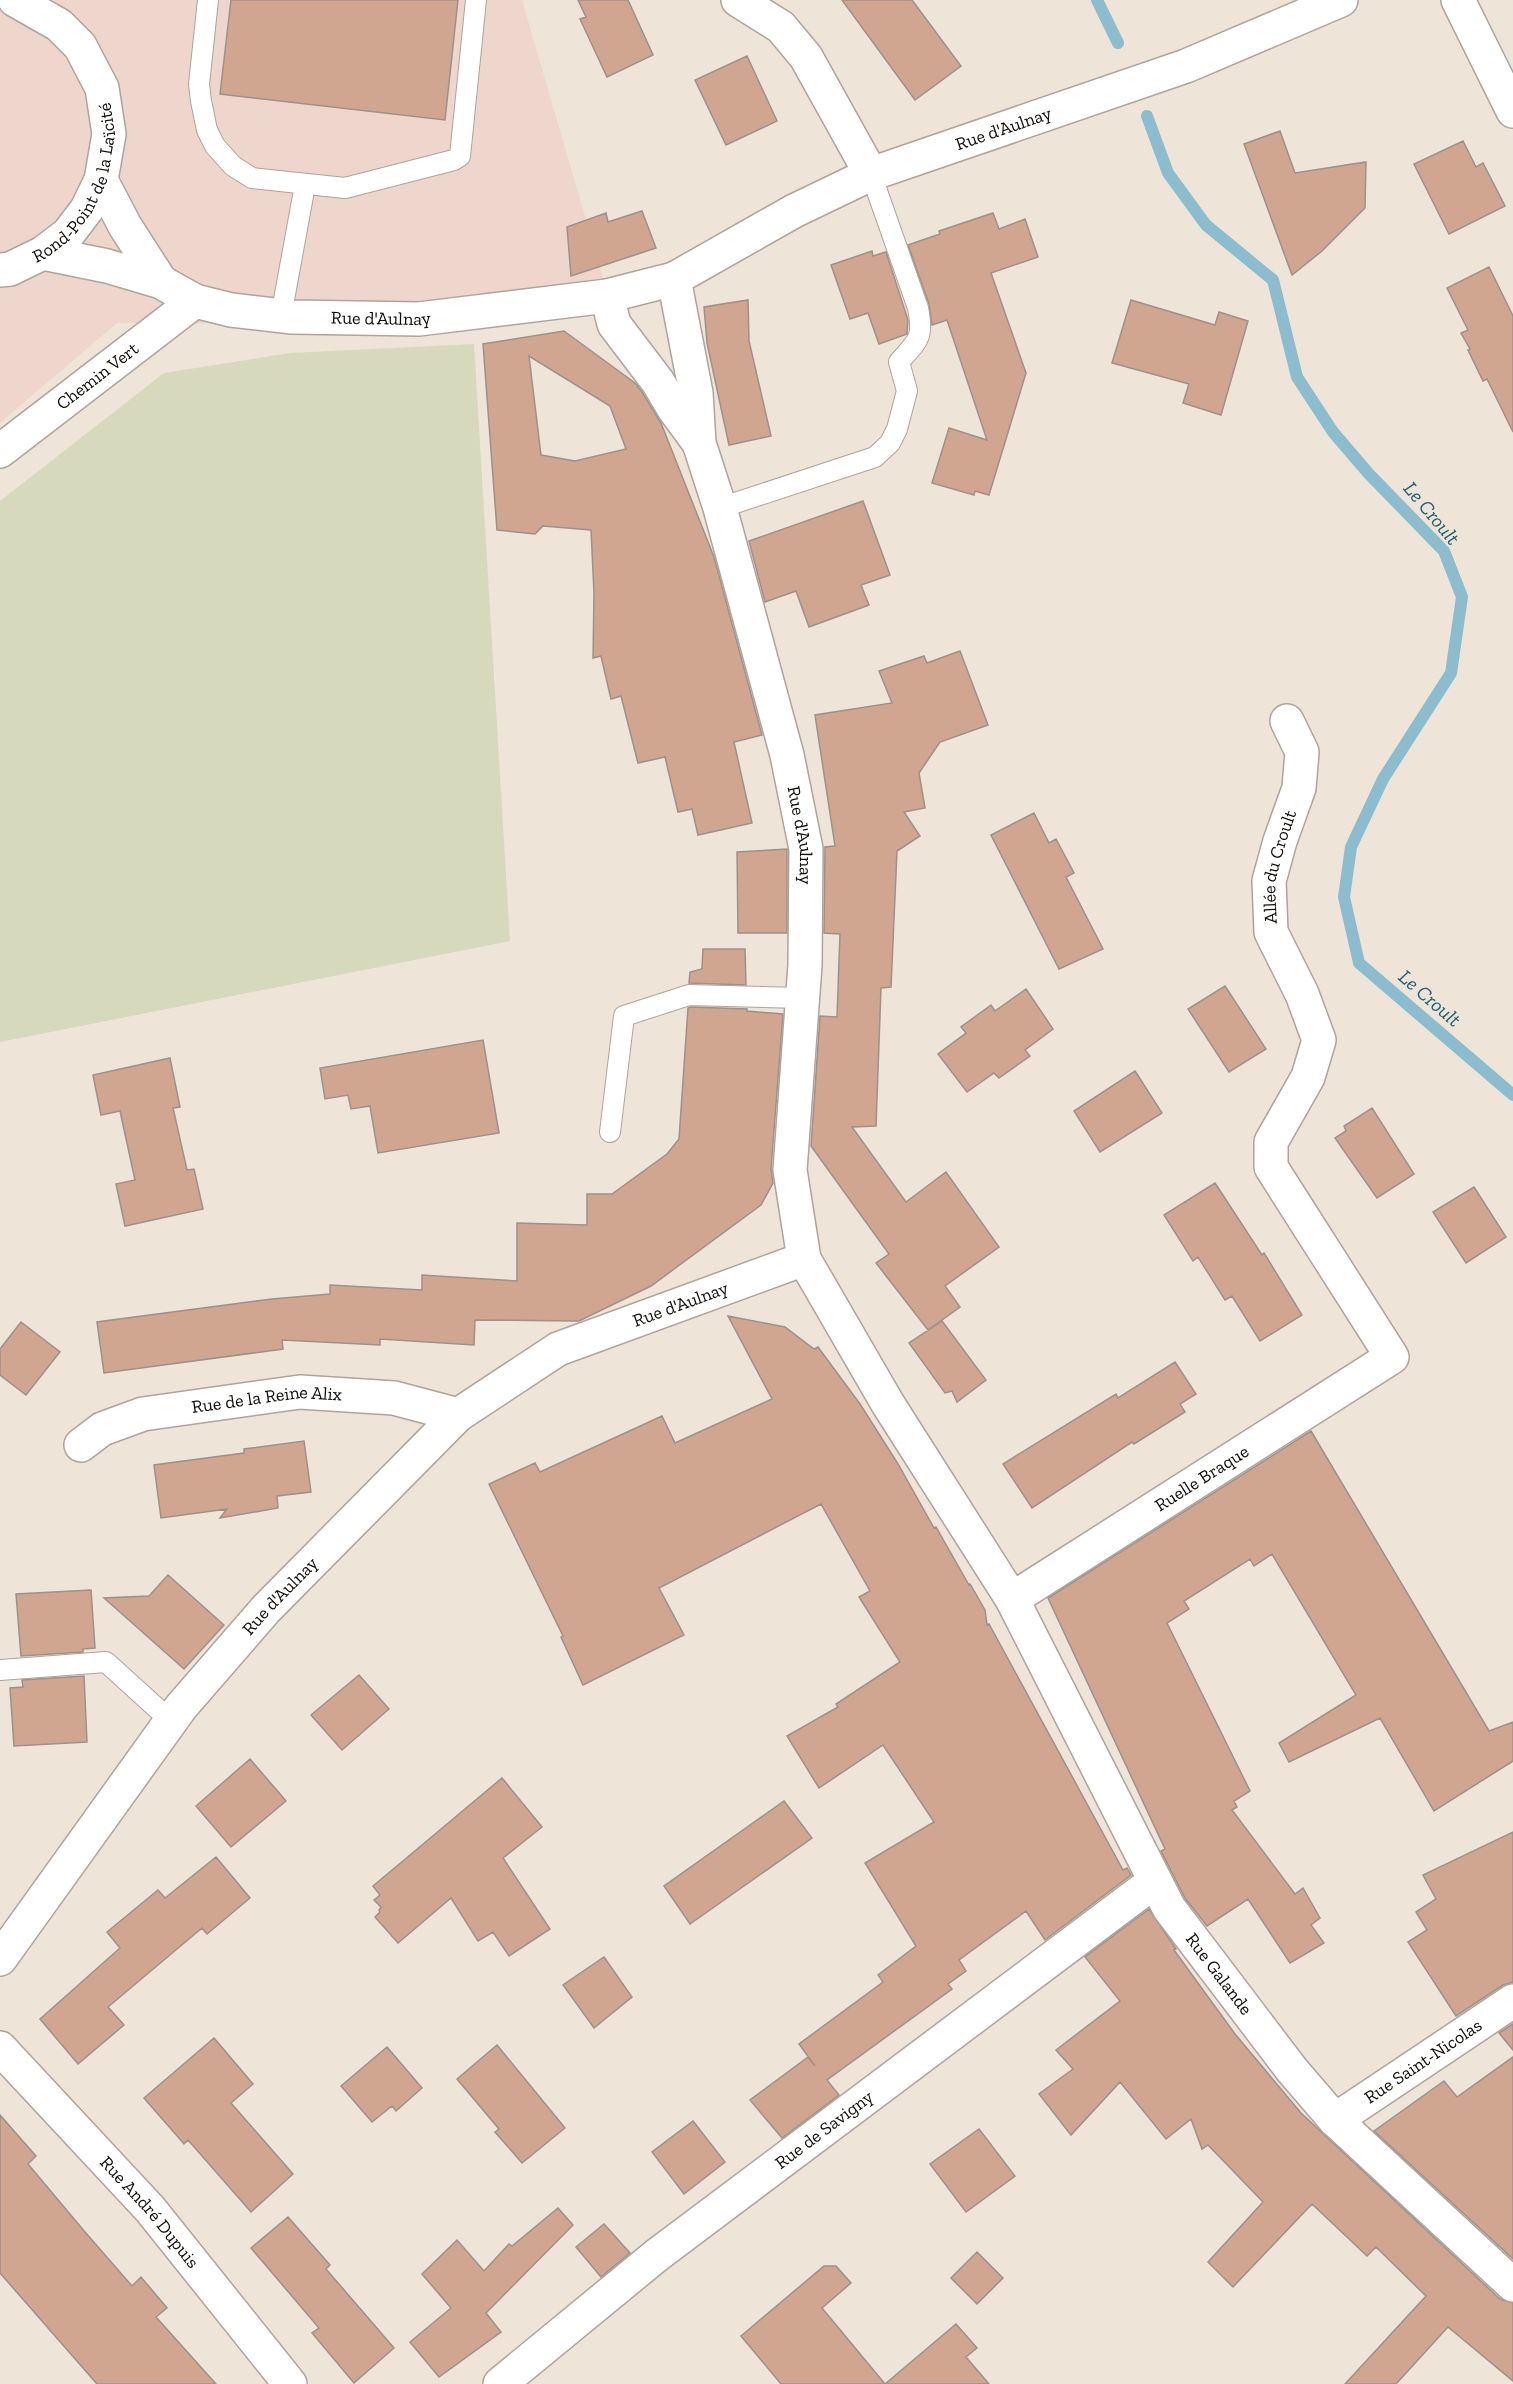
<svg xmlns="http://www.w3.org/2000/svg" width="1513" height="2384" font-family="'Zilla Slab',serif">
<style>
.commercial{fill:#eed6cc}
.green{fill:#d6d9bc}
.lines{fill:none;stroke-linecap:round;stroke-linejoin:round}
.stream{stroke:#8bbdce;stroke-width:12}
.building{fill:#d0a690;stroke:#9e908a;stroke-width:1.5;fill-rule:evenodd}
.lane-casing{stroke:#aea49a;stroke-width:22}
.street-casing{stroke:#aea49a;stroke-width:36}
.primary-casing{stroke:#aea49a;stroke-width:36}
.lane{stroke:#fff;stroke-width:20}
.street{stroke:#fff;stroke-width:33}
.primary{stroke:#fff;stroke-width:33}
.labels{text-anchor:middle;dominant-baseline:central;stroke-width:5;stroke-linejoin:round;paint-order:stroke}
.street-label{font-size:18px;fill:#0e0b07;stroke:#eee4d8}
.water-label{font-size:20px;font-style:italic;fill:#1c5d70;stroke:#eee4d8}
</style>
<rect width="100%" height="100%" fill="#eee4d8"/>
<path class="commercial" d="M0 0H522L605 285 476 324 117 323 0 423Z"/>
<path class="green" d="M474 344 510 941 0 1042V501L164 373 290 353Z"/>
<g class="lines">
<path class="stream" d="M1097 0 1118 43
M1147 116 1168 173 1206 225 1273 280 1297 377 1333 432 1369 474 1444 551 1462 597 1451 673 1383 779 1351 847 1344 897 1359 963 1513 1095"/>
</g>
<path class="building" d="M231 0H458L445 120 220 94Z
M578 0H628L653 55 607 77 580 19 586 17Z
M842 0H912L961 66 915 100Z
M747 56 777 121 726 145 695 80Z
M1280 131 1295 173 1366 162 1365 208 1322 251 1292 275 1244 144Z
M1463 141 1476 167 1483 163 1505 206 1449 234 1414 164Z
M642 211 656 248 571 276 567 227 606 213 608 222Z
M993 213 999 229 1025 219 1038 257 991 273 1026 373 989 495 975 491 974 495 932 483 949 428 987 440 947 320 932 325 929 304 908 245 940 234 939 231Z
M872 251 873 256 886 252 908 320 907 334 879 344 868 313 850 319 831 265Z
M1489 267 1513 316V432L1487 379 1483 381 1468 350 1470 349 1461 333 1468 330 1447 288Z
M748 300 749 341 771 436 729 445 707 343 704 307Z
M1131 300 1215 325 1219 312 1248 321 1221 415 1183 403 1189 384 1112 363Z
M564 331 635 383 642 392 661 423 714 557 762 735 734 742 752 823 698 835 692 809 678 812 665 757 638 763 621 696 611 699 601 656 593 658 594 593 591 530 543 526 535 534 497 530 483 344ZM529 356 610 406 626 449 575 461 541 455Z
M863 501 890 575 861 585 869 605 809 627 796 591 765 602 749 541Z
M960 651 988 725 940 742 919 773 925 808 904 812 920 836 897 851 891 987 881 988 876 1126 852 1127 906 1202 946 1172 999 1247 945 1286 960 1307 928 1330 876 1263 889 1254 811 1146 820 1016 837 1017 840 934 824 933 825 847 835 846 815 715 892 703 879 671 924 656 927 663Z
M1034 813 1049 843 1056 839 1074 873 1066 877 1103 949 1059 969 991 835Z
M787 849V933H738L737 852Z
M703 949H745L746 985 689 983 690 972 702 969Z
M1225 986 1266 1049 1229 1072 1188 1009Z
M1026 989 1053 1029 1025 1050 1030 1056 999 1078 994 1073 967 1092 938 1054 966 1033 961 1027 991 1005 995 1011Z
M691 1007 747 1009V1011L783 1014 771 1169 773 1183 761 1205 651 1286 579 1321 475 1320 474 1345 380 1339V1345L282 1340 283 1349 104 1373 97 1322 272 1299 330 1294V1285L422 1290V1275L517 1281V1223L587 1225V1194H612L667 1154 679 1139 688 1008Z
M483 1040 499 1133 378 1153 370 1106 351 1109 348 1095 325 1099 320 1068Z
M170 1058 180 1107 173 1108 187 1170 194 1169 203 1209 125 1226 116 1184 135 1180 120 1111 101 1115 93 1075Z
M1135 1071 1162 1113 1100 1152 1074 1111Z
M1372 1108 1414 1174 1377 1198 1335 1138 1346 1131 1344 1126Z
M1215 1183 1262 1255 1264 1253 1302 1315 1260 1341 1232 1296 1225 1300 1198 1257 1193 1261 1164 1215Z
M1474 1187 1506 1237 1466 1263 1433 1212Z
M728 1316 785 1327 814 1349 818 1347 860 1404 898 1464 934 1528 936 1527 969 1585 970 1584 985 1610 987 1625 989 1624 1123 1870 1127 1868 1131 1875 1045 1940 1026 1911 959 1960 966 1971 948 1984 952 1989 827 2080 839 2095 782 2138 750 2100 808 2057 815 2066 799 2044 883 1982 878 1975 916 1946 865 1863 934 1822 883 1745 819 1788 787 1736 838 1707 836 1704 900 1662 859 1597 870 1591 821 1504 659 1588 684 1635 583 1685 561 1637 563 1636 489 1484 535 1463 540 1472 662 1416 675 1443 772 1399Z
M942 1321 986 1380 957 1402 952 1391 945 1393 909 1343Z
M21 1322 60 1352 26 1395 0 1375V1349Z
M1175 1362 1196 1394 1180 1404 1185 1412 1134 1444 1132 1442 1032 1508 1003 1464 1116 1394 1118 1398Z
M1311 1431 1489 1731 1513 1722V1761L1434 1811 1380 1718 1289 1762 1279 1743 1356 1695 1272 1554 1254 1566 1250 1559 1184 1601 1189 1609 1167 1623 1250 1791 1234 1801 1237 1807 1232 1810 1295 1894 1303 1888 1320 1918 1311 1925 1324 1943 1290 1963 1248 1899 1207 1926 1185 1898 1161 1851 1165 1849 1048 1598Z
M304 1441 311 1492 277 1496 278 1508 220 1518 227 1509 161 1518 154 1465 244 1453V1449Z
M168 1575 224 1625 184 1669 104 1598 149 1596Z
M91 1590 95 1648 83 1649V1652L21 1656 16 1594Z
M359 1675 389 1709 342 1750 311 1715Z
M84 1676 87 1742 14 1746 10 1688 23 1687 22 1680Z
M250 1759 286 1801 231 1847 196 1806Z
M502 1778 542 1827 503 1858 550 1929 509 1956 493 1932 478 1941 451 1898 398 1943 375 1917 380 1912 379 1910 381 1907 374 1900 380 1895 373 1886Z
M784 1801 812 1838 690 1924 664 1886Z
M1513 1832V1982L1503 1985 1456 2016 1408 1942 1427 1930 1416 1912 1436 1899 1423 1875Z
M216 1857 250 1898 207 1934 202 1928 108 2007 124 2025 78 2064 40 2019 120 1948 107 1932 158 1890 165 1898Z
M1149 1909 1176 1949 1174 1950 1235 2034 1301 2113 1500 2299 1513 2303V2381L1448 2327 1396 2384H1345L1426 2296 1376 2247 1367 2256 1312 2204 1233 2287 1208 2262 1263 2202 1208 2145 1202 2149 1191 2119 1166 2139 1120 2082 1071 2135 1039 2094 1073 2069 1056 2050 1120 2001 1085 1957Z
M604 1957 632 1997 594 2028 563 1985Z
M1513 2024V2050L1499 2033Z
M214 2038 253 2084 231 2103 293 2174 251 2212 188 2140 184 2144 144 2098Z
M497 2045 565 2128 522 2163 495 2132 499 2129 457 2079Z
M387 2047 422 2088 396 2111 392 2106 372 2122 341 2086Z
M1513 2057V2259L1374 2131 1444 2081 1457 2097Z
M0 2115 36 2156 28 2164 85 2232 132 2286 141 2277 167 2308 156 2317 216 2384H97L0 2273Z
M693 2121 725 2162 684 2194 652 2152Z
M979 2129 1015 2176 966 2212 930 2164Z
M558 2208 573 2225 486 2313 501 2332 439 2377 410 2342 451 2308 422 2274 457 2240 484 2271 509 2244 512 2246Z
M288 2217 330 2265 326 2269 394 2348 354 2383 312 2333 319 2328 251 2248Z
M604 2224 630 2253 601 2277 576 2247Z
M977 2252 1003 2278 977 2304 951 2278Z
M824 2266H836L851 2283 822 2308 885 2384 956 2324 977 2348 966 2357 989 2384H781L741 2336Z"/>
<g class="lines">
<g class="lane-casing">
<path id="lane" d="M208 0 199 84 201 101 207 130 215 146 233 166 252 178 345 188 454 160 460 156 476 0
M281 316 305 185
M720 508 875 457 890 443 897 429 907 391 899 362C918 340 924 339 918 308L871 174
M610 1132 624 1016 689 995 802 998
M0 1670 106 1662 171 1721"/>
</g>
<g class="street-casing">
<g id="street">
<path d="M738 0 781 27 806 57 871 174"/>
<path d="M1458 0 1513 111"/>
<path d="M101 180 125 226 161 282"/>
<path id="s1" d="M43 253 107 266 161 282 195 301 231 310 292 317 419 319 607 296 674 279 794 211 871 174 1186 66 1341 0"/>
<path id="s2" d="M674 279 696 393 699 443 720 508 787 755 806 849 805 965 790 1170 804 1259 888 1404 1012 1599 1169 1908 1292 2070 1335 2120 1513 2285"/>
<path d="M607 296 614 324 658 382 674 409 699 443"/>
<path id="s3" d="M0 451 195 301"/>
<path id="s4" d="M81 1445 102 1429 143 1414 300 1392 394 1398 458 1415"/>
<path id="s5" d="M1012 1599 1392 1357 1271 1167V1142L1308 1077 1319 1040 1302 994 1271 932 1269 881 1280 841 1299 788 1302 752 1287 721"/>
<path id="s6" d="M0 1959 181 1707 266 1609 458 1415 558 1349 804 1259"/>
<path id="s7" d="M0 2048 150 2209 290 2384"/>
<path id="s8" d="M1335 2120 1513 2001"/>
<path id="s9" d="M500 2384 657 2255 1155 1881"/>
</g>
</g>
<g class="primary-casing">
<g id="primary">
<path id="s10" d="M0 270 10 269 43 253 68 234 87 209 101 180 109 134 102 88 80 46 59 25 15 0"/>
</g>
</g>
<use href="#lane" class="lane"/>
<use href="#street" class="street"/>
<use href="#primary" class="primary"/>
</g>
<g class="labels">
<g class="street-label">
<text stroke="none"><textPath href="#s1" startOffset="1008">Rue d'Aulnay</textPath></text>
<text stroke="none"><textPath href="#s10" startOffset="128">Rond-Point de la Laïcité</textPath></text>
<text stroke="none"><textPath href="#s1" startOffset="348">Rue d'Aulnay</textPath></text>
<text stroke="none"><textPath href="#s3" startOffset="123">Chemin Vert</textPath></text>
<text stroke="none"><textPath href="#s2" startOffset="572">Rue d'Aulnay</textPath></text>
<text stroke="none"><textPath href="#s5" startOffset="999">Allée du Croult</textPath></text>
<text stroke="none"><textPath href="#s6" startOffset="963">Rue d'Aulnay</textPath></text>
<text stroke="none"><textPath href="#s4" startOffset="195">Rue de la Reine Alix</textPath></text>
<text stroke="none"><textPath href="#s5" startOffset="225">Ruelle Braque</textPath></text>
<text stroke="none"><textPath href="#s6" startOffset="459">Rue d'Aulnay</textPath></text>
<text stroke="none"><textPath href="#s2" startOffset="1826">Rue Galande</textPath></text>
<text stroke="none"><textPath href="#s8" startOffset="106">Rue Saint-Nicolas</textPath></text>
<text stroke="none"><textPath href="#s9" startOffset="412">Rue de Savigny</textPath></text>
<text stroke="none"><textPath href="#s7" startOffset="222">Rue André Dupuis</textPath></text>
</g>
<g class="water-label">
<text transform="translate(1432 513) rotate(50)">Le Croult</text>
<text transform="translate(1430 998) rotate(41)">Le Croult</text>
</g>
</g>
</svg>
